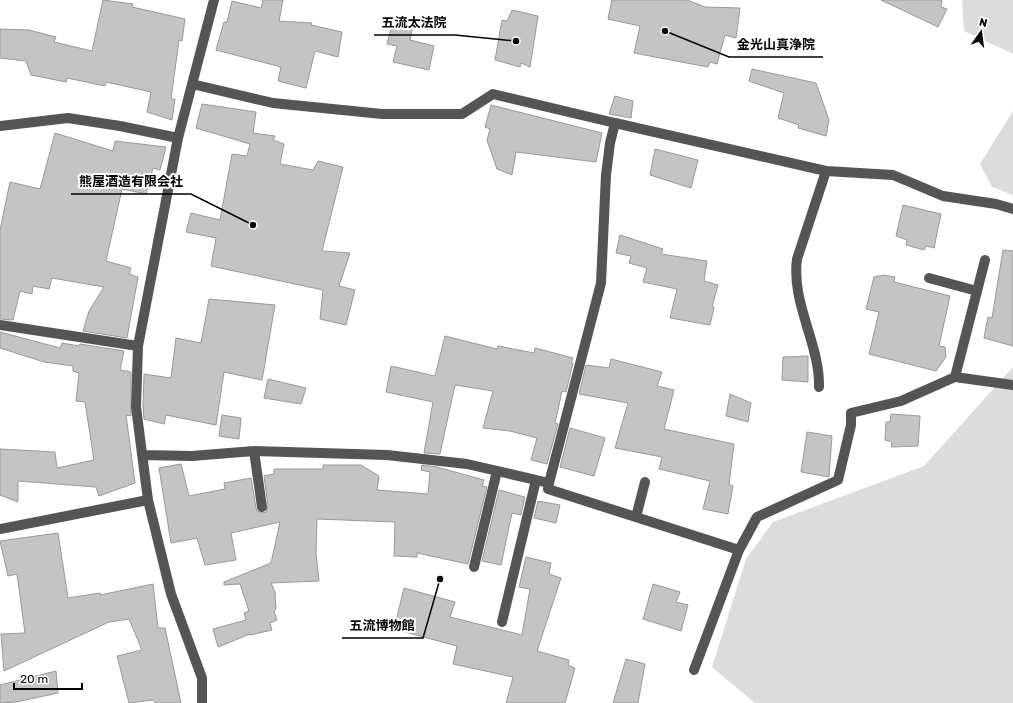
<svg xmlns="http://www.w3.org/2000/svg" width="1013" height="703" font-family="Rubik,'Noto Sans JP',sans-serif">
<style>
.green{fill:#dcdcdc}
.building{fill:#c4c4c4;stroke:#999}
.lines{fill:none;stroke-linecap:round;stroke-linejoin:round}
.minor{stroke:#555;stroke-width:10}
.leader{fill:none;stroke:#000;stroke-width:1.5}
.callout-dot{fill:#000;stroke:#fff;stroke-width:1.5}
.callout-label{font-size:13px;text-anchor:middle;font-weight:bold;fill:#000;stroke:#fff;stroke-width:4;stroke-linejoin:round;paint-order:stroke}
</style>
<rect width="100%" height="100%" fill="#fff"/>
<path class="green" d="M962 0H1013V54L964 31Z
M1013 111V195L992 187 980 164Z
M1013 367V703H755L712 667 746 559 773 522 924 466Z"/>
<path class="building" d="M103 0 133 4 132 7 185 19 182 41 179 40 171 99H175L172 120 147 112 151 92 106 82 105 86 67 78 66 82 31 75 26 61 0 58V29L29 30 56 37 54 42 92 51Z
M263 0H283L279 21 312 23 311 25 342 32 338 57 315 51 306 88 278 81 281 67 216 50 224 22H227L232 1 261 8Z
M612 0H687L705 7 740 8 736 38 725 35 717 64 710 62 708 67 634 53 640 26 608 19Z
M881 0H942L941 7 947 9 938 27Z
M512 10 538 16 530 67 521 63 520 67 495 60 502 20 507 21Z
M392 24 412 29 410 40 434 46 429 70 393 62 397 46 387 44Z
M752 69 816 83 829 120 826 136 798 128 799 125 778 118 784 93 749 81Z
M615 96 633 101 631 118 609 114Z
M202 104 256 112 253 133 275 136 273 140 284 144 280 164 313 170 318 161 343 167 322 251 350 253 339 286 355 290 346 325 320 319 323 290 211 266 216 238 186 232 191 213 220 220 232 154 247 156 250 144 196 128Z
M491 105 602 133 596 162 516 152 512 175 497 169 487 140 490 129 485 127Z
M55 133 113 151 115 141 166 147 160 170 153 168 146 194 122 189 106 261 131 268 129 274 138 277 127 338 83 331 89 311 104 287 52 278 49 289 33 286 32 294 20 291 13 320 0 319V230L10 182 40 189Z
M655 149 698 160 691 188 650 175Z
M903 205 941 214 934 248 926 246 924 250 906 245 907 240 896 236Z
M620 235 663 249 661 254 707 261 704 281 718 285 712 307H714L710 325 670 318 677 289 643 282 647 268 629 263 631 256 616 253Z
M1003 250 1013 251V346L984 338 988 317 992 318Z
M883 275 895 277 894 282 950 296 939 346 945 347 946 357 936 371 869 354 879 312 866 309 874 277Z
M209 299 275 305 262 380 224 372 216 425 166 415 164 424 144 419 143 407 144 374 171 378 176 338 201 343Z
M0 332 60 348 62 343 79 346 80 344 124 351 120 370 131 372V416L126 415 135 483 99 496 96 487 18 481V502L0 495V449L55 452 57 468 94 460 85 402 76 401 79 373 73 371V366L44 362 0 348Z
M445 336 497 349 498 346 534 353 535 348 573 358 571 363H573L566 392 562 391 555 423 558 424 547 464 531 460 537 438 510 431 483 428 493 391 455 385 440 454 424 453 433 402 386 392 391 366 435 376Z
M808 356V382L782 380 783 357Z
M611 359 662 372 657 386 674 390 664 429 734 444 729 485 733 486 728 514 703 509 710 481 659 469 662 457 615 448 628 403 579 394 586 365 609 368Z
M268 379 306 388 301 404 264 398Z
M730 394 751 403 748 422 726 416Z
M891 414 920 416 918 446 891 447 892 442 885 440 886 422H890Z
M222 415 241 418 239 439 219 436Z
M570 428 605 438 594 476 560 467Z
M807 432 832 436 829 477 801 472Z
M181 464 189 496 225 489 224 483 251 478 256 508 257 511 263 513 266 512 268 506 264 476 274 474V469H323V465H361L379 476 377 490 428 494 430 472 421 470 422 465 437 467 484 480 482 486 487 487 468 564 417 553V557L394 556 395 522 317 519 316 553 319 581 271 583 275 592 276 609 274 611 277 620 270 623 272 630 250 635V634L218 647 213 629 246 620 244 613 249 611 240 584 224 585V582L271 563 280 522 231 533 236 560 205 565 197 538 171 543 159 468Z
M499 490 525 497 521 515 512 513 501 565 482 561Z
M538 501 560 505 556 523 534 518Z
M58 533 68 598 100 593V595L153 584 158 628H165L181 703H155L153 700 129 703 117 656 142 650 129 619 109 622 4 671 1 634 25 633 17 574 8 576 0 541Z
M526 557 551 563 549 574 561 578 537 651 569 660 568 665 575 668 565 703H506L513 677 453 664 457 646 394 629 404 588 455 602 450 617 522 635 530 589 519 587Z
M653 584 680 592 676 602 688 605 681 631 643 619Z
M626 659 645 664 638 703H613Z
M56 671 58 693 16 702 0 703V685Z"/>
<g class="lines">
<path class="minor" d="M615 123 826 171 893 175 943 196 996 204 1013 209
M0 126 68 118 120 126 178 138
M929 278 977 291
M0 325 138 346
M955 377 985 260
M819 387C820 344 791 303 797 259L826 171
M254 451 262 507
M142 455 192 456 254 451 387 455 467 464 549 483 601 283 606 175 610 143 615 123 493 94 462 114H382L273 103 192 84
M549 483 548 489 739 550
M636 517 645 482
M0 529 148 500
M474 567 497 471
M502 622 536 480
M694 670 739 550 757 517 838 480 851 425V413L901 401 955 377 1013 385
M202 703V678L171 594 148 500 136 407 138 346 178 138 214 0"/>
</g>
<path class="leader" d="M516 41L455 35H374M665 31L729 57H823M253 225L191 194H71M440 579L423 638H342"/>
<g class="callout-dot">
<circle cx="516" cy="41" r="4"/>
<circle cx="665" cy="31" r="4"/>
<circle cx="253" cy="225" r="4"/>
<circle cx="440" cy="579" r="4"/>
</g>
<g class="callout-label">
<text x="414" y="27">五流太法院</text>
<text x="776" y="49">金光山真浄院</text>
<text x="131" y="186">熊屋酒造有限会社</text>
<text x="382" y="630">五流博物館</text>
</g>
<g transform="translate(981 32) rotate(14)" stroke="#ffffff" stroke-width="3" paint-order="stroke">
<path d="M0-3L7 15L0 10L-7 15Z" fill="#000000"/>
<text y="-6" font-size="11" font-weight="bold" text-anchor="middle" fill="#000000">N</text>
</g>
<path d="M14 683v6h68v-6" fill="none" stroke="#000000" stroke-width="2"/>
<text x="20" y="683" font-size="12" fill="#000000" stroke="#ffffff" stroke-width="3" paint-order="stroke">20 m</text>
</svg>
